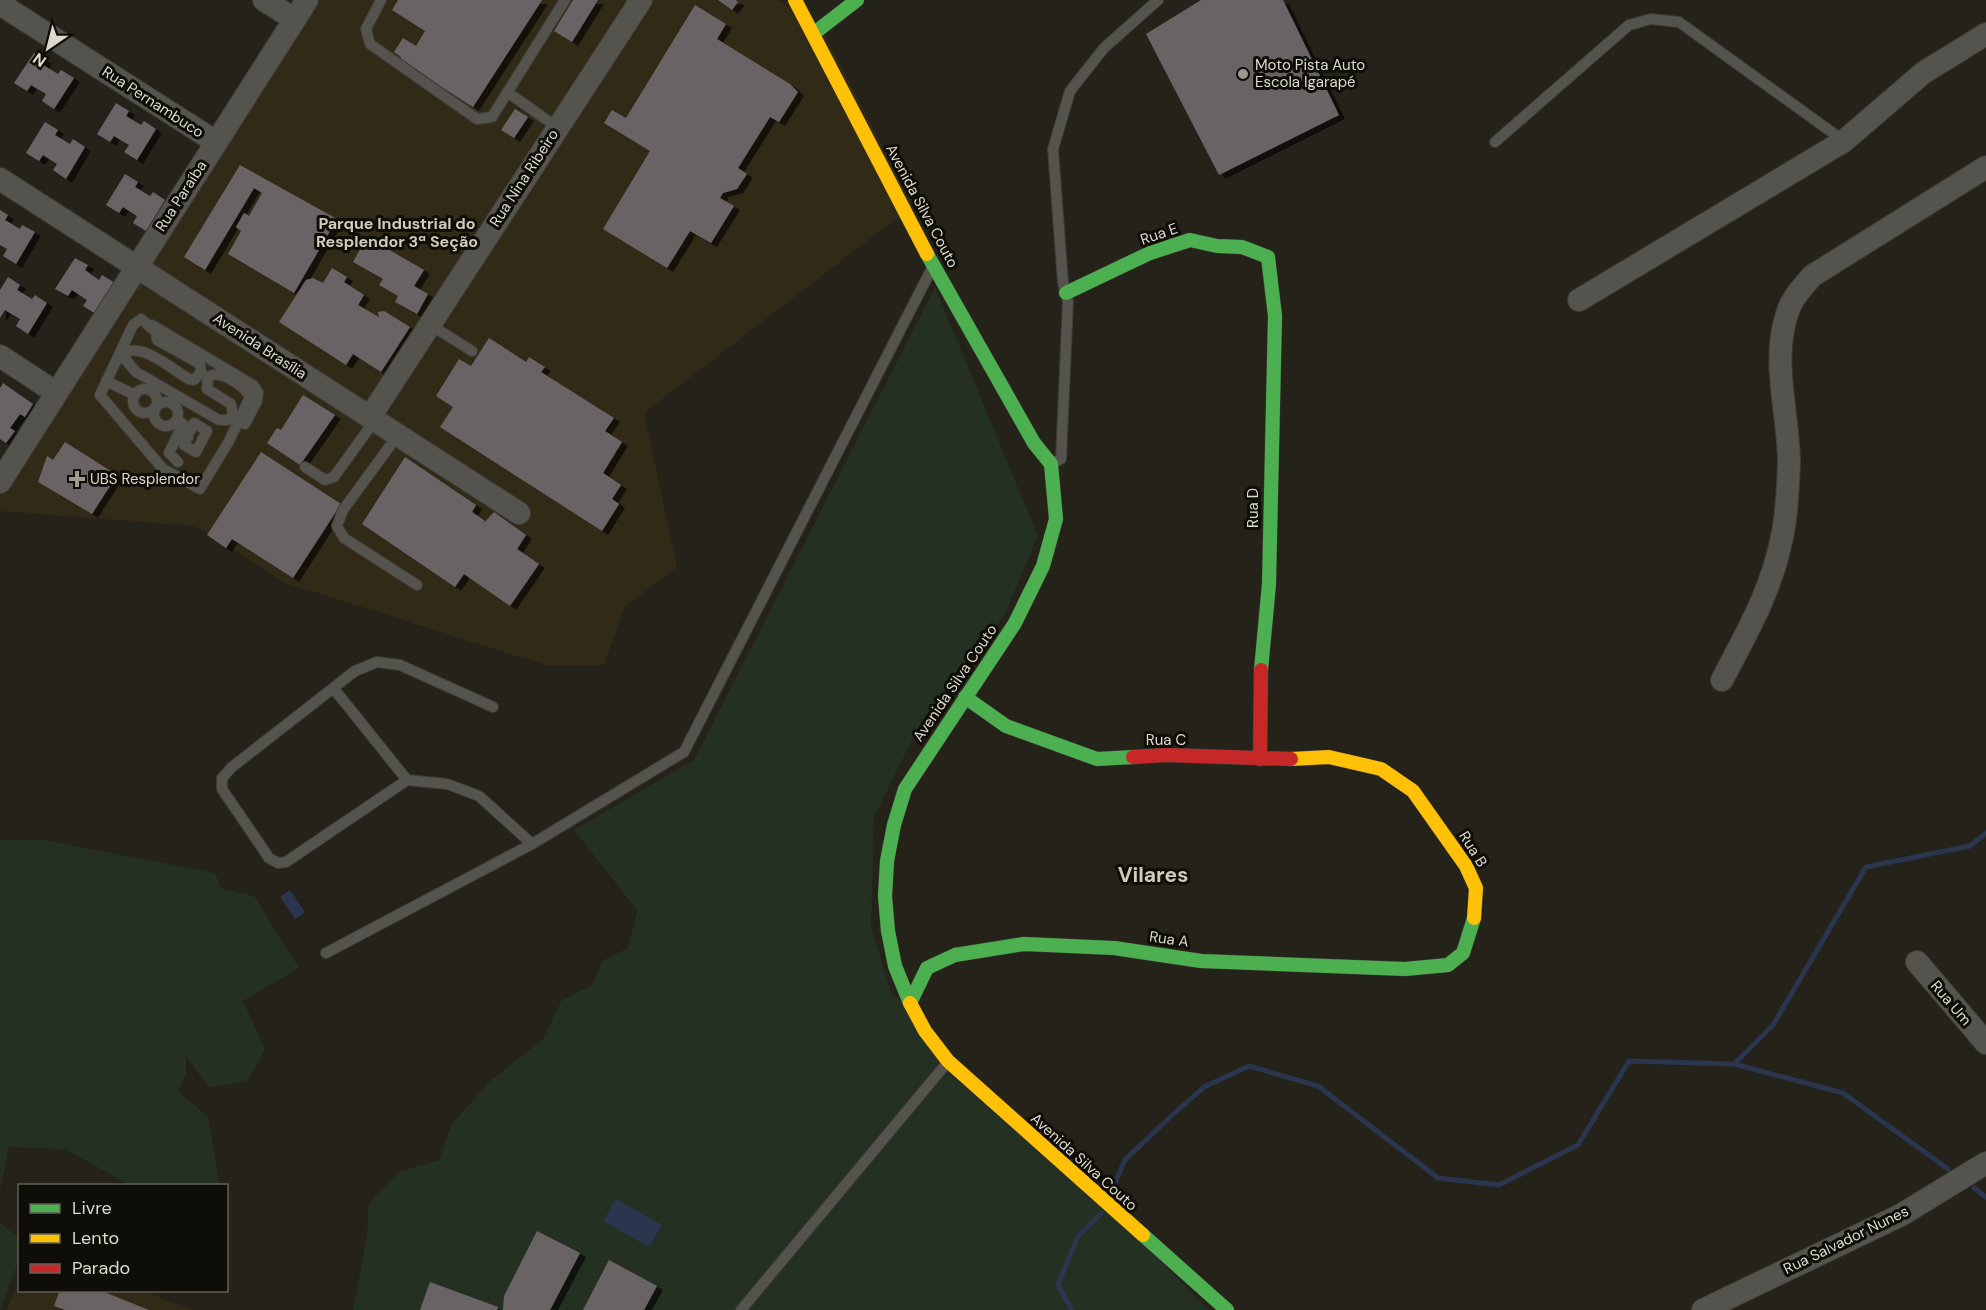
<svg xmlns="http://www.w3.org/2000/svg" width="1986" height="1310" font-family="'DM Sans',sans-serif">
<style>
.built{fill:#302a17}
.green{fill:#243021}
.water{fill:#2a364e}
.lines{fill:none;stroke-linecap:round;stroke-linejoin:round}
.stream{stroke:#2a364e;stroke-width:5}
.building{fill:#6b6466;filter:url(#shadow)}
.lane-casing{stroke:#3e3c36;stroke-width:12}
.street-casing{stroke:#3e3c36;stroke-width:24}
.fast-casing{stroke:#3e3c36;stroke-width:15}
.slow-casing{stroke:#3e3c36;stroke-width:15}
.jam-casing{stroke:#3e3c36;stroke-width:15}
.lane{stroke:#55534e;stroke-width:10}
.street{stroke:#55534e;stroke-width:22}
.fast{stroke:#4caf50;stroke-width:14}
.slow{stroke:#ffc107;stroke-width:14}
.jam{stroke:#c62828;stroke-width:14}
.poi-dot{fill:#9c9990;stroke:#0f0d07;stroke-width:2}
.labels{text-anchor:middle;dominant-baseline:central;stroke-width:6;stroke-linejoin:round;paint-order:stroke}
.poi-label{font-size:15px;fill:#dcd9d0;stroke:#0f0d07;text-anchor:start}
.street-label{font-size:15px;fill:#dcd9d0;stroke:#0f0d07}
.neighbourhood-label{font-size:16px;font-weight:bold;fill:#d2cbba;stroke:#0f0d07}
.district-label{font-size:21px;font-weight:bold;fill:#d2cbba;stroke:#0f0d07}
</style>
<defs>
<filter id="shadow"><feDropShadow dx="6" dy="4" stdDeviation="0" flood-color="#0009"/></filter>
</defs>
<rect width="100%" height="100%" fill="#25221a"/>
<path class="built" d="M307 0H779L821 28 914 205 644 413 677 567 624 608 604 665H545L286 583 195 526 0 511V477Z
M19 1279 20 1290 142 1291 194 1310H7Z"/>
<path class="green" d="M935 287 1038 536 1004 616 921 722 874 817 871 927 891 992 1209 1310H353L367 1237 369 1203 399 1172 439 1160 451 1125 489 1082 543 1039 561 1001 592 985 602 961 628 948 637 910 574 830 694 760Z
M0 840H43L215 873 221 886 219 888 254 896 299 968 243 1001 265 1049 248 1081 209 1088 186 1056V1073L178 1091 208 1117 220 1185H130L65 1149 9 1147 0 1190Z
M0 1223 20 1238 19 1260 0 1310Z"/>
<path class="water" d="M290 890 305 912 295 919 280 897Z
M616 1199 662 1225 649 1247 603 1221Z"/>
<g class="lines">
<path class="stream" d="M1734 1064 1773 1025 1866 867 1970 846 1986 833
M1974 1188 1986 1197
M1112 1189 1125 1160 1169 1118 1204 1087 1249 1066 1318 1086 1438 1178 1499 1185 1578 1145 1629 1061 1734 1064 1843 1093 1948 1169
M1072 1310 1058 1285 1078 1236 1101 1214"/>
</g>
<path class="building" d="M398 0H542L473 107 399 60 401 57 394 52 403 38 416 46 425 31 392 10Z
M573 0H598L572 42 554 31Z
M718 0H736L738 2 732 10Z
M1201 0H1283L1339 115 1219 175 1146 34Z
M695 5 726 24 717 39 790 84 798 92 779 122 770 117 738 168 747 174 737 189 723 193 720 198 734 206 711 243 690 231 667 268 603 229 650 151 604 123 612 110 626 118Z
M34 53 46 60 43 65 58 74 61 70 74 78 54 109 42 101 46 94 31 85 27 91 14 83Z
M116 103 129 111 126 116 141 125 144 121 156 129 137 160 124 152 129 145 114 136 110 142 97 134Z
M515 109 528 117 514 138 501 130Z
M45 122 58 130 55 135 70 144 73 139 85 147 66 179 53 170 57 164 43 155 39 161 26 153Z
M240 165 337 219 294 293 228 254 241 231 236 227 244 213 249 216 262 193 254 188 205 270 184 257Z
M125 174 138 182 135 187 150 196 153 192 165 200 146 231 133 223 137 216 123 207 119 213 106 205Z
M0 210 8 215 5 220 20 229 22 225 35 232 16 264 3 256 7 249 0 245Z
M367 237 424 270 414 286 428 294 417 314 395 302 398 296 379 285 383 279 353 262Z
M75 258 88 265 85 270 99 280 102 275 115 283 96 314 83 306 87 300 72 290 68 296 55 289Z
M332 268 347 277 344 282 364 295 358 305 379 317 378 312 384 311 410 327 381 372 353 354 346 365 279 322 306 280 313 278 323 283Z
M8 277 20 285 17 290 32 299 35 295 47 303 28 334 16 326 20 319 5 310 0 318V290Z
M489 338 526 362 529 357 545 367 541 372 614 418 605 431 622 442 603 473 621 485 612 499 619 504 602 531 440 427 453 407 436 396 459 359 471 366Z
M3 383 33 404 25 417 20 414 10 428 15 431 6 443 0 439V388Z
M303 395 335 415 300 465 267 443 277 428 281 430Z
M65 442 117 475 92 514 38 482 47 456 53 460Z
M261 452 341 504 293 578 232 539 226 548 207 535Z
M405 457 476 505 472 512 485 521 482 525 494 512 526 535 517 549 539 564 510 606 464 574 455 587 362 524Z
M537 1231 580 1253 550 1310H503L504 1296Z
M609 1260 657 1286 644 1310H583Z
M430 1282 498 1307 497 1310H420Z
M60 1290H99L149 1310H65L54 1306Z"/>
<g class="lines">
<g class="lane-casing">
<path id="lane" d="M381 0 366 29 370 44 477 119 492 117 565 0
M507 92 557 127
M1495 142 1629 25 1651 19 1679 22 1844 141
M141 319 156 332 157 340 200 364 201 372 194 380 189 379C173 370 144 344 126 352L125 359 136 372 219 420H227L233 416 231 404 207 389 208 377C220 369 243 385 250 397L229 441 200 489 163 469 100 395 133 325Z
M429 324 472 351
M152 325 253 385 258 392 257 401 245 424
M106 381 135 395
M133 401a12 12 0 1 1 24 0a12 12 0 1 1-24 0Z
M154 414a12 12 0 1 1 24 0a12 12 0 1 1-24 0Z
M177 420 191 430 194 423 207 431 196 452 184 445 188 437 180 430 169 453 178 462
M398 435 343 510 337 526 344 538 417 585
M1057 461 1061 459 1068 301 1063 283 1053 149 1070 91 1104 48 1158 0
M305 467 325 480 334 477 375 420
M334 689 407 780 286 862 278 863 269 858 222 789V778L232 767 355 671 377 662 400 665 493 707
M407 780 447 784 479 796 532 844 684 752 931 270
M326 953 532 844
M741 1310 946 1064"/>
</g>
<g class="street-casing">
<path id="street" d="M264 0 294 19
M0 4 216 142
M0 179 519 513
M1579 300 1844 141 1923 73 1986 34
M0 356 55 392
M370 417 641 0
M0 482 307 0
M1722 680C1747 632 1771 592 1782 537 1787 515 1788 488 1789 464 1789 415 1771 362 1787 314 1791 299 1802 288 1812 276L1986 167
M1917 962 1986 1043
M1703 1310 1901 1215 1986 1163"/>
</g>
<g class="fast-casing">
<path id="fast" d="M813 34 857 0
M1066 293 1150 253 1190 240 1217 246 1242 247 1268 257 1275 316 1269 584 1261 670
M965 697 1006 726 1097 759 1133 757
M910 1003 895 966 888 931 885 896 887 861 894 825 905 789 1015 623 1043 566 1056 519 1051 464 1034 443 927 254
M910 1003 927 968 955 955 1024 944 1114 948 1201 961 1405 969 1448 965 1463 953 1474 918
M1143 1235 1227 1310"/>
</g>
<g class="slow-casing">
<path id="slow" d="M795 0 927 254
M1291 759 1329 757 1381 769 1413 791 1466 866 1476 888 1474 918
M910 1003 925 1031 948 1061 1143 1235"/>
</g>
<g class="jam-casing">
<path id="jam" d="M1133 757 1166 755 1291 759
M1260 759 1261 670"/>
</g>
<use href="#lane" class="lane"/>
<use href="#street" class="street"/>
<use href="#fast" class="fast"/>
<use href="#slow" class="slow"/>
<use href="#jam" class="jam"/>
</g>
<g class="poi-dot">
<circle cx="1243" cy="74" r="6"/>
<path d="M74 470h6v6h6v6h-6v6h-6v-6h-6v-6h6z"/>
</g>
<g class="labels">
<g class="poi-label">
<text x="1255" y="65">Moto Pista Auto<tspan x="1255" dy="17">Escola Igarapé</tspan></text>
<text x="90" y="479">UBS Resplendor</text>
</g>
<g class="street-label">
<text transform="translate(153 102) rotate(33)">Rua Pernambuco</text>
<text transform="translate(524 178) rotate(-57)">Rua Nina Ribeiro</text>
<text transform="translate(181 196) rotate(-57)">Rua Paraíba</text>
<text transform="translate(922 206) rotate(62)">Avenida Silva Couto</text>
<text transform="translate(1159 234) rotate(-19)">Rua E</text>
<text transform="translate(260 346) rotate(33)">Avenida Brasília</text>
<text transform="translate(1253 508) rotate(-90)">Rua D</text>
<text transform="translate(955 683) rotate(-56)">Avenida Silva Couto</text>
<text x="1166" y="740">Rua C</text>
<text transform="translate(1473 849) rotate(58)">Rua B</text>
<text transform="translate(1169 939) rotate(8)">Rua A</text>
<text transform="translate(1951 1003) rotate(49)">Rua Um</text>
<text transform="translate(1084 1162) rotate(42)">Avenida Silva Couto</text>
<text transform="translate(1846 1240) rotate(-26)">Rua Salvador Nunes</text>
</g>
<g class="neighbourhood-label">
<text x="397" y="223">Parque Industrial do<tspan x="397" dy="18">Resplendor 3ª Seção</tspan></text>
</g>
<g class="district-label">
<text x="1153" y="875">Vilares</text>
</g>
</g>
<rect x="18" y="1184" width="210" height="108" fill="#0f0d07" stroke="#615f57" stroke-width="1.5"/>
<rect x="30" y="1204" width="30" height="9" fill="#4caf50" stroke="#615f57" stroke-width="1.5"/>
<text x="72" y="1214" font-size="18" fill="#dcd9d0">Livre</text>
<rect x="30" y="1234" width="30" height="9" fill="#ffc107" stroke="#615f57" stroke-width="1.5"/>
<text x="72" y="1244" font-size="18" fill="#dcd9d0">Lento</text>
<rect x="30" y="1264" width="30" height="9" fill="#c62828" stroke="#615f57" stroke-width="1.5"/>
<text x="72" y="1274" font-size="18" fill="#dcd9d0">Parado</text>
<g transform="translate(48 48) rotate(215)" stroke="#0f0d07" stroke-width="4.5" paint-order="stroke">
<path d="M0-4.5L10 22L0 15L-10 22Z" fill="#dcd9d0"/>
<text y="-9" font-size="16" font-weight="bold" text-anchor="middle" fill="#dcd9d0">N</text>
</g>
</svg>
